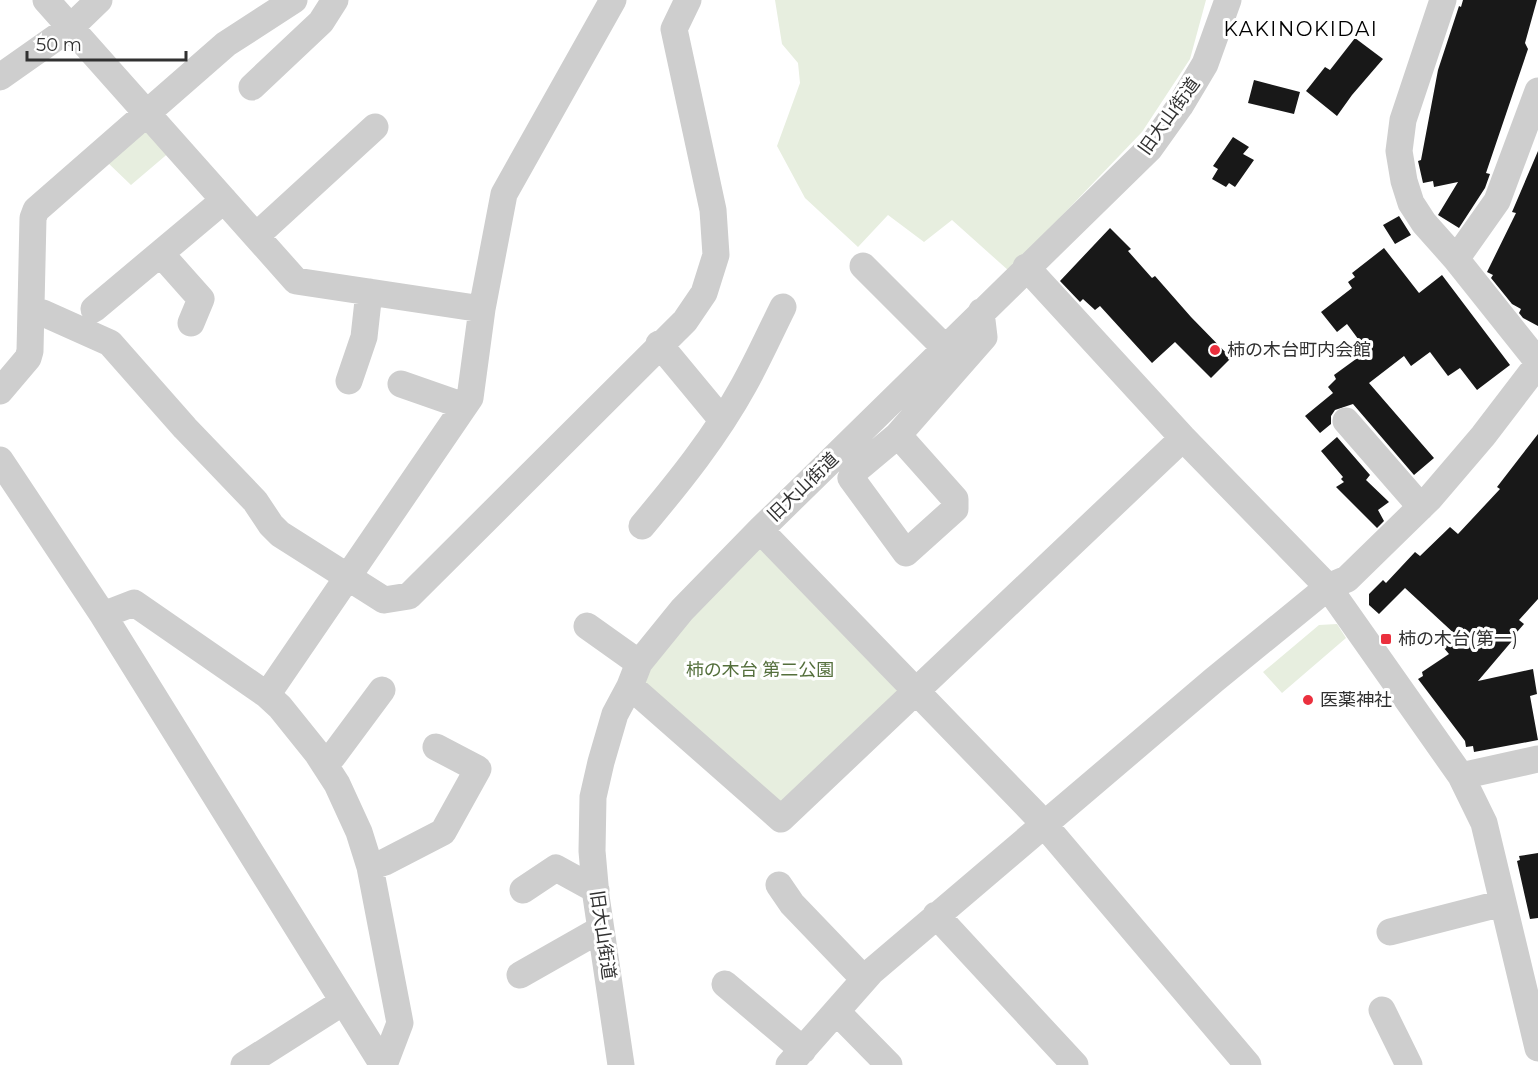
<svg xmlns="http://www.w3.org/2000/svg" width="1538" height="1065" font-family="Montserrat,'Noto Sans JP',sans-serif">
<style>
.green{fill:#e7eedf}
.building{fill:#181818}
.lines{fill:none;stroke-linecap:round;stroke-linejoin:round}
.minor{stroke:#cecece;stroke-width:27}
.poi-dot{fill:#eb303e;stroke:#fff;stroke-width:2}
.labels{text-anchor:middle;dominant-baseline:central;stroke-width:6;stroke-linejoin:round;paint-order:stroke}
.street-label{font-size:18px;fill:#313131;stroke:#fff}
.poi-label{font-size:18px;fill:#313131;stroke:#fff;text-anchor:start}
.park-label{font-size:18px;fill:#546f3c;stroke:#fff}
.neighbourhood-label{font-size:20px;letter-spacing:1.5px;fill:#000;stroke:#fff}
</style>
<rect width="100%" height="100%" fill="#fff"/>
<path class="green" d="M775 0H1206L1190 59 1142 132 1009 271 952 220 924 242 888 215 858 247 805 198 777 146 800 83 798 63 782 44Z
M150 130 171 151 131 185 106 161 134 134Z
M760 530 915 692 781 819 630 686Z
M1337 624 1346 638 1282 693 1263 672 1319 625Z"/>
<path class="building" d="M1463 0H1537L1525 43 1528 49 1486 173 1490 174 1485 188 1459 228 1438 215 1458 182 1434 187 1433 181 1423 183 1418 161 1421 160 1438 70 1459 6 1461 7Z
M1355 38 1383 59 1352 95 1337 116 1306 91 1325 67 1330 70Z
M1254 80 1300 92 1294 114 1248 103Z
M1233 137 1249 147 1243 154 1254 160 1235 187 1229 183 1226 187 1212 179 1218 169 1213 166Z
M1538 151V326L1523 318 1519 313 1521 309 1512 304 1491 278 1493 275 1487 272 1516 213 1512 212Z
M1399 216 1411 235 1395 244 1383 225Z
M1110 228 1131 249 1128 251 1152 278 1155 276 1191 317 1231 358 1211 378 1175 342 1152 363 1100 306 1095 310 1083 299 1080 302 1060 281Z
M1384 248 1419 293 1442 275 1510 365 1477 390 1460 368 1448 376 1430 352 1411 366 1404 356 1369 383 1434 458 1414 475 1353 404 1335 410 1331 416V424L1320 433 1305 416 1333 393 1328 387 1336 379 1334 375 1367 351 1347 324 1337 332 1321 312 1352 288 1348 282 1355 277 1352 273Z
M1538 434V599L1519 620 1524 624 1510 640 1512 641 1478 681 1533 669 1537 694 1530 696 1538 740 1474 752 1473 746 1466 747 1465 741 1418 679 1423 676 1422 672 1449 654 1443 647 1457 636 1405 588 1379 614 1369 605V594L1383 580 1386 583 1415 552 1420 556 1450 527 1458 534 1500 489 1497 487Z
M1337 437 1370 475 1366 480 1389 502 1378 510 1384 521 1377 528 1336 487 1344 482 1341 479 1343 477 1321 451Z
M1538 853V918L1530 919 1517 861 1520 860 1519 856Z"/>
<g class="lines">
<path class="minor" d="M46 0 296 281 482 309
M1443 0 1403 120 1399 151 1404 181 1411 203 1424 223 1456 259 1538 362
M0 77 71 27 99 0
M252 87 321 22 335 0
M256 236 375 127
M161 254 201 299 191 323
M1456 259 1497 201 1538 91
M863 266 945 348
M1026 267 1183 438 1328 587 1461 776 1484 823 1538 1048
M94 309 224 200
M33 311 43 313 110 343 185 428 255 501 271 525 280 534 384 600 409 596 685 321 704 293 716 255 713 210 674 29 688 0
M659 344 722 420
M349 381 364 337 369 292
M401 384 464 406
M0 391 28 358 30 351 33 218 36 210 226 44 294 0
M1346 421 1421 507
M898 435 955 499V509L906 553 851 478 855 471 898 435 984 337 981 312
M0 460 103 615 383 1065
M642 526C679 482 716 436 744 385 758 360 770 333 783 307
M760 530 1036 815 1248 1065
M103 615 134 603 267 695 280 707 317 753 337 784 359 832 370 867 400 1023 384 1065
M587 626 639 663
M630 686 781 819 1183 438
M267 695 470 398 482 309 504 194 613 0
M324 763 333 756 382 690
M1461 776 1538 759
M370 867 385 862 443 832 478 769 436 747
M779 885 792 904 864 979
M523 890 556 868 596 890
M936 915 1075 1065
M1390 932 1503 903
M520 975 601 929
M725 984 803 1050
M1382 1010 1409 1065
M837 1012 889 1065
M244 1065 343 1002
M621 1065 596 896 592 851 593 797 601 762 615 714 630 686 639 663 682 610 760 530 1150 148 1180 106 1205 64 1228 0
M789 1065 871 972 1214 680 1328 587 1347 579 1430 498 1483 436 1538 364"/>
</g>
<g class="poi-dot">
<circle cx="1215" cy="350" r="6"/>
<rect x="1380" y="633" width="12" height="12" rx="3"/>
<circle cx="1308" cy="700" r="6"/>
</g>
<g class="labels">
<g class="street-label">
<text transform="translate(1169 116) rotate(-54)">旧大山街道</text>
<text transform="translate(803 487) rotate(-44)">旧大山街道</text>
<text transform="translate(603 935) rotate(82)">旧大山街道</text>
</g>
<g class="poi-label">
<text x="1227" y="350">柿の木台町内会館</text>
<text x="1398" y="639">柿の木台(第一)</text>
<text x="1320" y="700">医薬神社</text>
</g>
<g class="park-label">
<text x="760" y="670">柿の木台 第二公園</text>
</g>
<g class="neighbourhood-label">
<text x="1301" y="29">KAKINOKIDAI</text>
</g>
</g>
<path d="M27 51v9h159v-9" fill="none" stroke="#313131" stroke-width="3"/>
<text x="36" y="51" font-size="18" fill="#313131" stroke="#ffffff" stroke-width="4.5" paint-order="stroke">50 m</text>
</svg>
